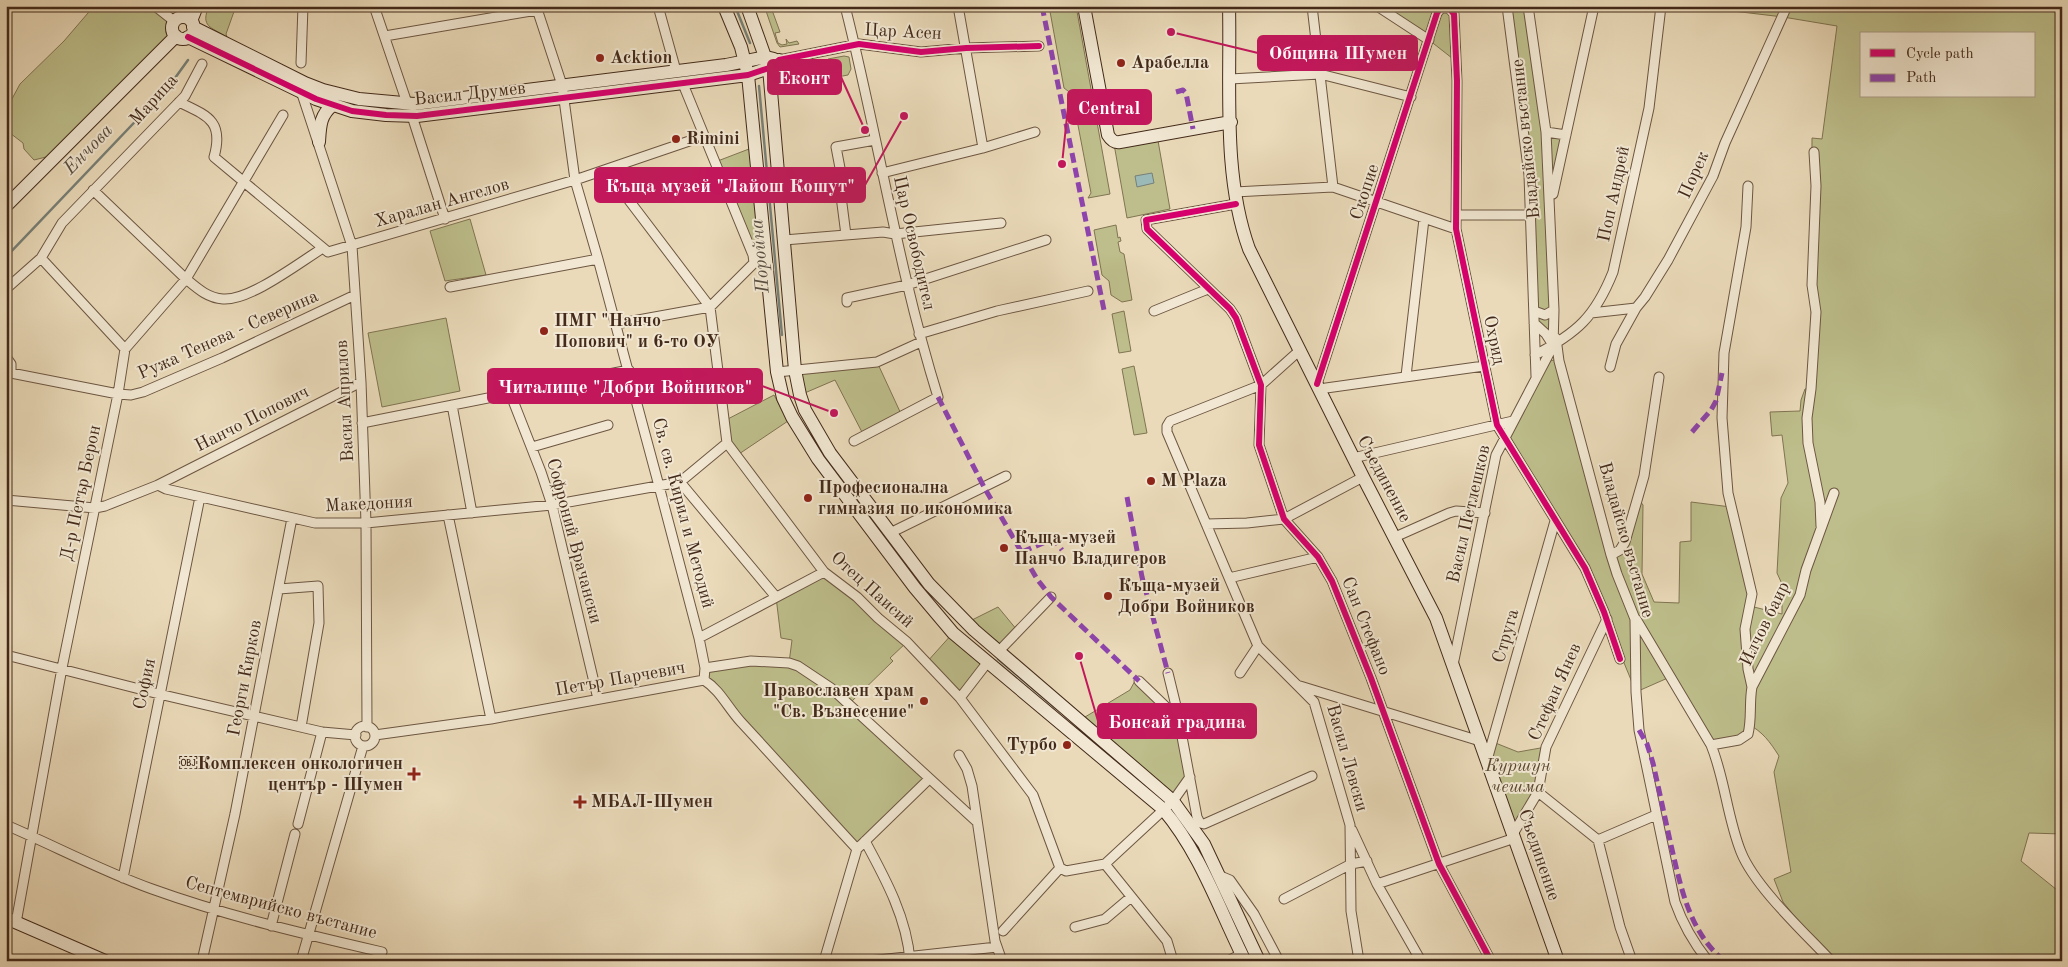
<svg xmlns="http://www.w3.org/2000/svg" width="2068" height="967" font-family="'Old Standard TT',serif">
<style>
.green{fill:#bdbe8b;stroke:#807452;fill-rule:evenodd}
.water{fill:#9ab9b7;stroke:#778078}
.lines{fill:none;stroke-linecap:round;stroke-linejoin:round}
.stream{stroke:#778078;stroke-width:2.5}
.street-casing{stroke:#6d5642;stroke-width:11}
.secondary-casing{stroke:#432a1a;stroke-width:14}
.street{stroke:#f1e7d2;stroke-width:9}
.secondary{stroke:#f1e7d2;stroke-width:12}
.quiet{stroke:#8e44ad;stroke-width:5;stroke-dasharray:10 5;stroke-linecap:butt}
.cycleway-casing{stroke:#f1e7d2;stroke-width:9}
.cycleway{stroke:#d6006c;stroke-width:6}
.poi-dot{fill:#8f2418;stroke:#f1e7d2;stroke-width:2}
.labels{text-anchor:middle;dominant-baseline:central;stroke-width:4;stroke-linejoin:round;paint-order:stroke}
.street-label{font-size:18px;fill:#432a1a;stroke:#f1e7d2}
.poi-label{font-size:18px;font-weight:bold;fill:#432a1a;stroke:#f1e7d2;text-anchor:start}
.park-label{font-size:18px;font-style:italic;fill:#5b4831;stroke:#f1e7d2}
.water-label{font-size:19px;font-style:italic;fill:#594e41;stroke:#f1e7d2}
.leader{fill:none;stroke:#c2185b;stroke-width:2}
.callout-dot{fill:#c2185b;stroke:#f1e7d2;stroke-width:2}
.callout{fill:#c2185b;stroke:#c2185b;stroke-width:2}
.callout-label{font-size:19px;text-anchor:middle;font-weight:bold;fill:#fff}
</style>
<rect width="100%" height="100%" fill="#eadab9"/>
<filter id="stains"><feTurbulence type="fractalNoise" baseFrequency=".004" numOctaves="4"/><feColorMatrix values="0 0 0 0 .2 0 0 0 0 .09 0 0 0 0 .02 0 0 0 .5 -.17"/></filter>
<radialGradient id="worn" r=".72"><stop offset=".6" stop-color="#630" stop-opacity="0"/><stop offset="1" stop-color="#630" stop-opacity=".3"/></radialGradient>
<path class="green" d="M94 6H155L174 21 172 29 176 36 46 157 34 160 24 149 23 143 6 130V110L20 84 64 41Z
M209 6H236L226 34 227 37C211 27 200 27 209 6Z
M1049 6H1076L1110 194 1088 198 1091 193 1072 94 1064 88Z
M1377 6H1454L1457 62 1429 40Z
M1507 6H1528L1546 131 1566 135 1551 180 1554 328 1543 329 1535 314 1529 175Z
M1691 6H2062V834L2029 833 2021 861 2062 894V961H1831L1783 902 1774 879 1791 872 1774 772 1779 756C1770 742 1763 732 1748 724L1745 734 1737 738 1713 740 1670 677 1636 692 1585 568 1504 437 1546 362 1554 360 1559 361 1611 554 1620 550 1637 497 1643 505 1642 574 1654 602 1679 603 1680 542 1691 541V502L1731 507 1750 606 1782 614V584L1777 573 1781 498 1788 483 1782 435 1772 436 1770 412 1800 411 1801 400 1805 389 1811 388 1812 138 1822 139 1837 26 1783 17ZM1862 34H2034V96H1862Z
M765 8H768L772 10 780 32 775 33 778 43 782 45 787 44 786 39 789 43 797 41 799 44 780 47 777 43Z
M844 56 849 57 851 69 848 75 832 78 828 59Z
M1157 135 1170 209 1127 218 1114 144Z
M749 149 753 163 764 277 754 263 715 162Z
M470 219 486 275 445 281 430 231Z
M1116 225 1118 238 1120 237 1121 241 1118 242 1120 252 1124 254 1132 300 1122 302 1111 295 1109 281 1102 275 1094 230Z
M1124 311 1131 351 1119 353 1112 314Z
M446 318 460 391 382 407 368 333Z
M877 362 902 416 864 436 835 380 800 395 795 370Z
M1134 366 1147 433 1134 435 1122 369Z
M774 395 788 421 736 456 724 421Z
M824 572 907 642 890 658 893 661 849 704 929 779 857 849 710 684 705 668 789 663 792 640 781 638 776 597Z
M998 607 1017 630 999 651 966 623Z
M953 633 987 663 960 698 926 663Z
M1136 679 1149 689 1182 735 1190 777 1173 801 1080 720 1130 690Z
M1493 742 1518 752 1546 747 1542 776 1513 834 1487 760Z"/>
<path class="water" d="M1152 173 1154 183 1137 187 1135 176Z"/>
<g class="lines">
<path class="stream" d="M735 6 750 43
M759 86 782 335
M6 257 170 85 188 60
M998 659 1057 709"/>
<g class="street-casing">
<path id="street" d="M155 6 174 21
M374 6 407 103
M536 6 562 85 575 180 598 259 659 486 699 638 705 668 704 680
M658 6 676 71
M845 6C878 136 898 269 938 397L854 441
M958 6 983 148
M1312 6 1333 187
M1377 6 1429 40
M1507 6 1529 175 1536 376
M385 36 537 10
M779 60 859 44 921 52 966 48 1039 46
M301 63 303 6
M1230 79 1320 74 1411 97
M303 90 302 94 352 246 361 382 366 523 367 727
M179 102C208 116 224 121 214 157L328 252 575 180 704 136
M412 116 445 219
M1546 132 1566 135
M1814 152 1816 186 1812 285 1816 312 1811 389 1807 418 1808 443 1820 502 1821 526
M840 168 836 147 875 140
M606 170 710 307 727 443 824 572 857 597 878 618 907 642 960 698 1033 795 1060 868
M838 173 846 235
M882 173 983 148 1035 132
M1748 186 1746 227 1724 353 1722 418 1728 493 1752 594 1745 629 1748 669 1752 687
M93 190 186 279C198 289 208 298 223 299 250 301 300 262 323 248
M1235 192 1333 187 1456 229
M1553 194 1594 6
M1236 204 1146 220 1147 229 1230 309 1236 318 1261 385 1259 445 1284 519 1318 557 1332 581 1371 678 1439 864 1491 961
M1457 215H1531
M784 240 883 232 895 234 1001 223
M41 258 125 349
M450 287 598 259
M6 289 41 258 62 223 185 96 202 64
M847 302V298L907 285 1046 240
M1154 311 1208 289
M1534 311 1545 315 1554 310
M1591 313 1636 308 1645 297 1668 260 1713 176 1725 143 1787 6
M1534 323 1546 334 1553 345
M616 324 710 307 754 263 753 255 683 84
M919 334 997 311 1088 291
M1556 338 1559 361 1611 555 1617 574 1635 619 1636 692 1639 730 1675 902C1683 925 1693 942 1708 961
M1300 350 1261 385 1170 421 1167 426V432L1258 646 1314 702 1350 825 1351 911 1359 961
M1535 355C1577 333 1595 317 1613 272L1649 108 1661 6
M6 357 11 364V373L118 394 131 395 143 392 222 358 355 295
M1610 367 1616 344 1636 308
M777 372 877 362 921 342
M1406 376 1424 219
M1317 384 1437 13 1441 8H1449L1454 14 1457 81 1456 229 1497 425 1585 568 1604 612 1620 659
M1319 389 1484 366
M510 393 541 472 552 505 598 699
M452 405 472 513
M362 423 629 370
M532 447 608 425
M1353 458 1513 421
M680 482 776 597
M158 485 361 382
M6 500 95 508 105 506 158 485 166 489 315 523H366L552 505 680 482 727 443
M448 515 491 719
M1206 524 1247 523 1284 519 1363 477
M890 533 1006 476
M1395 537 1449 513 1456 511 1485 513
M1611 555 1620 550 1625 542 1644 476 1659 377
M1229 578 1318 557
M279 589 318 586 319 623 301 727
M1636 619 1711 745C1725 779 1727 817 1741 852 1755 887 1804 932 1831 961
M699 638 824 572
M999 651 1051 597
M6 655 159 694 322 732 356 735
M1453 665 1496 455 1553 346 1554 310 1546 132 1528 6
M705 668 751 661 789 663 798 666 831 688 977 822
M1168 673 1177 710 1197 817 1200 823 1204 824 1312 776
M1240 673 1258 646
M1139 681 1165 706 1178 728
M1300 686 1480 741
M960 698 987 663
M355 736a10 10 0 1 1 20 0a10 10 0 1 1-20 0Z
M375 735 491 719 704 680C720 690 728 708 741 722 780 764 818 807 857 849
M1711 745 1739 740 1748 734C1752 719 1749 703 1752 687L1800 595 1806 570 1834 493
M959 755 967 769 972 786 995 941 1002 961
M1487 760 1555 521
M1538 792 1598 840 1620 927 1632 961
M298 824 322 732
M6 825C55 846 102 871 152 889 227 916 304 934 382 952
M1352 830 1377 884 1421 961
M1513 834 1538 792 1546 747 1607 619
M1598 840 1656 815
M865 841C885 878 907 918 910 961
M1105 864 1167 941 1173 961
M1218 875 1230 880 1254 914 1279 961
M123 878 200 497
M1377 884 1515 838
M1284 899 1351 864 1367 861
M16 923 62 668 118 394 125 349 186 279 283 115
M271 926 295 834
M1075 927 1105 919 1131 897
M1003 931 1060 868 1066 871 1105 864 1173 801 1190 777
M202 961 235 814 292 518
M301 961 363 746
M824 961 857 849 929 779
M869 961 997 947
M1228 961 1241 954"/>
</g>
<g class="secondary-casing">
<path id="secondary" d="M724 6 741 47 748 75 777 372 783 398 792 417 818 459 915 588 953 633 1163 809C1201 854 1219 909 1245 961
M747 6 769 68 795 370 800 395 805 410 830 453 929 584 974 630 1173 801 1204 844 1259 961
M1084 6 1108 135C1111 140 1114 143 1120 142L1231 122
M1229 6C1231 86 1222 174 1249 249L1363 477 1436 618 1558 961
M172 28a11 11 0 1 1 22 0a11 11 0 1 1-22 0Z
M191 21 197 6
M193 27 305 83 323 90 359 99 414 104 726 65 766 57 774 59
M188 37 316 99 352 111 386 115 417 116 748 75 769 68 779 60
M319 142C320 126 320 115 333 105
M6 206 176 36
M6 918 105 961"/>
</g>
<use href="#street" class="street"/>
<use href="#secondary" class="secondary"/>
<path class="quiet" d="M1042 6 1104 310
M1176 92 1183 90 1186 93 1193 129
M938 397 984 487 1037 579 1051 597 1139 681
M1692 432 1711 410 1716 401 1722 373
M1127 497 1142 577 1168 673
M1022 552 1050 540 1055 541 1062 550
M1639 730 1647 744 1653 763C1659 790 1665 818 1671 845 1681 888 1689 931 1724 961"/>
<g class="cycleway-casing">
<path id="cycleway" d="M188 37 316 99 352 111 386 115 417 116 748 75 769 68 779 60 859 44 921 52 966 48 1039 46
M1236 204 1146 220 1147 229 1230 309 1236 318 1261 385 1259 445 1284 519 1318 557 1332 581 1371 678 1439 864 1491 961
M1317 384 1437 13 1441 8H1449L1454 14 1457 81 1456 229 1497 425 1585 568 1604 612 1620 659"/>
</g>
<use href="#cycleway" class="cycleway"/>
</g>
<g class="poi-dot">
<circle cx="600" cy="58" r="5"/>
<circle cx="1121" cy="63" r="5"/>
<circle cx="676" cy="139" r="5"/>
<circle cx="544" cy="331" r="5"/>
<circle cx="1151" cy="481" r="5"/>
<circle cx="808" cy="498" r="5"/>
<circle cx="1004" cy="548" r="5"/>
<circle cx="1108" cy="596" r="5"/>
<circle cx="924" cy="701" r="5"/>
<circle cx="1067" cy="745" r="5"/>
<path d="M411.5 766.5h5v5h5v5h-5v5h-5v-5h-5v-5h5z"/>
<path d="M577.5 794.5h5v5h5v5h-5v5h-5v-5h-5v-5h5z"/>
</g>
<g class="labels">
<g class="street-label">
<text transform="translate(903 32) rotate(3)">Цар Асен</text>
<text transform="translate(470 94) rotate(-6)">Васил Друмев</text>
<text transform="translate(154 100) rotate(-48)">Марица</text>
<text transform="translate(1526 139) rotate(-96)">Владайско въстание</text>
<text transform="translate(1694 175) rotate(-66)">Порек</text>
<text transform="translate(1365 192) rotate(-72)">Скопие</text>
<text transform="translate(1614 194) rotate(-78)">Поп Андрей</text>
<text transform="translate(442 203) rotate(-16)">Харалан Ангелов</text>
<text transform="translate(914 243) rotate(77)">Цар Освободител</text>
<text transform="translate(228 335) rotate(-24)">Ружа Тенева - Северина</text>
<text transform="translate(1494 340) rotate(78)">Охрид</text>
<text transform="translate(345 401) rotate(-93)">Васил Априлов</text>
<text transform="translate(252 419) rotate(-27)">Нанчо Попович</text>
<text transform="translate(1384 479) rotate(62)">Съединение</text>
<text transform="translate(81 493) rotate(-78)">Д-р Петър Берон</text>
<text transform="translate(369 504) rotate(-3)">Македония</text>
<text transform="translate(683 513) rotate(75)">Св. св. Кирил и Методий</text>
<text transform="translate(1469 514) rotate(-77)">Васил Петлешков</text>
<text transform="translate(1626 540) rotate(74)">Владайско въстание</text>
<text transform="translate(574 541) rotate(75)">Софроний Врачански</text>
<text transform="translate(872 590) rotate(42)">Отец Паисий</text>
<text transform="translate(1765 624) rotate(-64)">Илчов баир</text>
<text transform="translate(1366 626) rotate(68)">Сан Стефано</text>
<text transform="translate(1506 636) rotate(-74)">Струга</text>
<text transform="translate(245 678) rotate(-79)">Георги Кирков</text>
<text transform="translate(620 679) rotate(-10)">Петър Парчевич</text>
<text transform="translate(145 684) rotate(-78)">София</text>
<text transform="translate(1555 692) rotate(-66)">Стефан Янев</text>
<text transform="translate(1347 758) rotate(74)">Васил Левски</text>
<text transform="translate(1539 855) rotate(71)">Съединение</text>
<text transform="translate(281 908) rotate(15)">Септемврийско въстание</text>
</g>
<g class="poi-label">
<text x="610" y="58">Acktion</text>
<text x="1131" y="63">Арабелла</text>
<text x="686" y="139">Rimini</text>
<text x="554" y="321">ПМГ "Нанчо<tspan x="554" dy="21">Попович" и 6-то ОУ</tspan></text>
<text x="1161" y="481">M Plaza</text>
<text x="818" y="488">Професионална<tspan x="818" dy="21">гимназия по икономика</tspan></text>
<text x="1014" y="538">Къща-музей<tspan x="1014" dy="21">Панчо Владигеров</tspan></text>
<text x="1118" y="586">Къща-музей<tspan x="1118" dy="21">Добри Войников</tspan></text>
<text x="914" y="691" text-anchor="end">Православен храм<tspan x="914" dy="21">"Св. Възнесение"</tspan></text>
<text x="1057" y="745" text-anchor="end">Турбо</text>
<text x="403" y="764" text-anchor="end">￼Комплексен онкологичен<tspan x="403" dy="21">център - Шумен</tspan></text>
<text x="591" y="802">МБАЛ-Шумен</text>
</g>
<g class="park-label">
<text x="1518" y="766">Куршун<tspan x="1518" dy="21">чешма</tspan></text>
</g>
<g class="water-label">
<text transform="translate(89 150) rotate(-46)">Енчова</text>
<text transform="translate(761 256) rotate(-95)">Поройна</text>
</g>
</g>
<path class="leader" d="M1171 32L1258 53M865 130L841 77M1062 164L1068 107M904 116L865 185M834 413L762 386M1079 656L1098 721"/>
<g class="callout-dot">
<circle cx="1171" cy="32" r="5"/>
<circle cx="865" cy="130" r="5"/>
<circle cx="1062" cy="164" r="5"/>
<circle cx="904" cy="116" r="5"/>
<circle cx="834" cy="413" r="5"/>
<circle cx="1079" cy="656" r="5"/>
</g>
<g class="callout">
<rect x="1258" y="36" width="159" height="34" rx="5"/>
<rect x="768" y="60" width="73" height="34" rx="5"/>
<rect x="1068" y="90" width="83" height="34" rx="5"/>
<rect x="595" y="168" width="270" height="34" rx="5"/>
<rect x="488" y="369" width="274" height="34" rx="5"/>
<rect x="1098" y="704" width="158" height="34" rx="5"/>
</g>
<g class="callout-label">
<text x="1338" y="59">Община Шумен</text>
<text x="804" y="84">Еконт</text>
<text x="1109" y="114">Central</text>
<text x="730" y="192">Къща музей "Лайош Кошут"</text>
<text x="625" y="393">Читалище "Добри Войников"</text>
<text x="1177" y="728">Бонсай градина</text>
</g>
<rect width="2068" height="967" fill="none" stroke="#eadab9" stroke-width="25"/>
<rect x="8" y="8" width="2053" height="952" fill="none" stroke="#432a1a" stroke-width="2.5"/>
<rect x="12" y="12" width="2043" height="942" fill="none" stroke="#432a1a"/>
<rect x="1860" y="32" width="175" height="65" fill="#f1e7d2" stroke="#ab9b88"/>
<rect x="1870" y="49" width="25" height="8" fill="#d6006c" stroke="#ab9b88"/>
<text x="1906" y="58" font-size="15" fill="#432a1a">Cycle path</text>
<rect x="1870" y="74" width="25" height="8" fill="#8e44ad" stroke="#ab9b88"/>
<text x="1906" y="82" font-size="15" fill="#432a1a">Path</text>
<rect width="100%" height="100%" filter="url(#stains)"/>
<rect width="100%" height="100%" fill="url(#worn)"/>
</svg>
